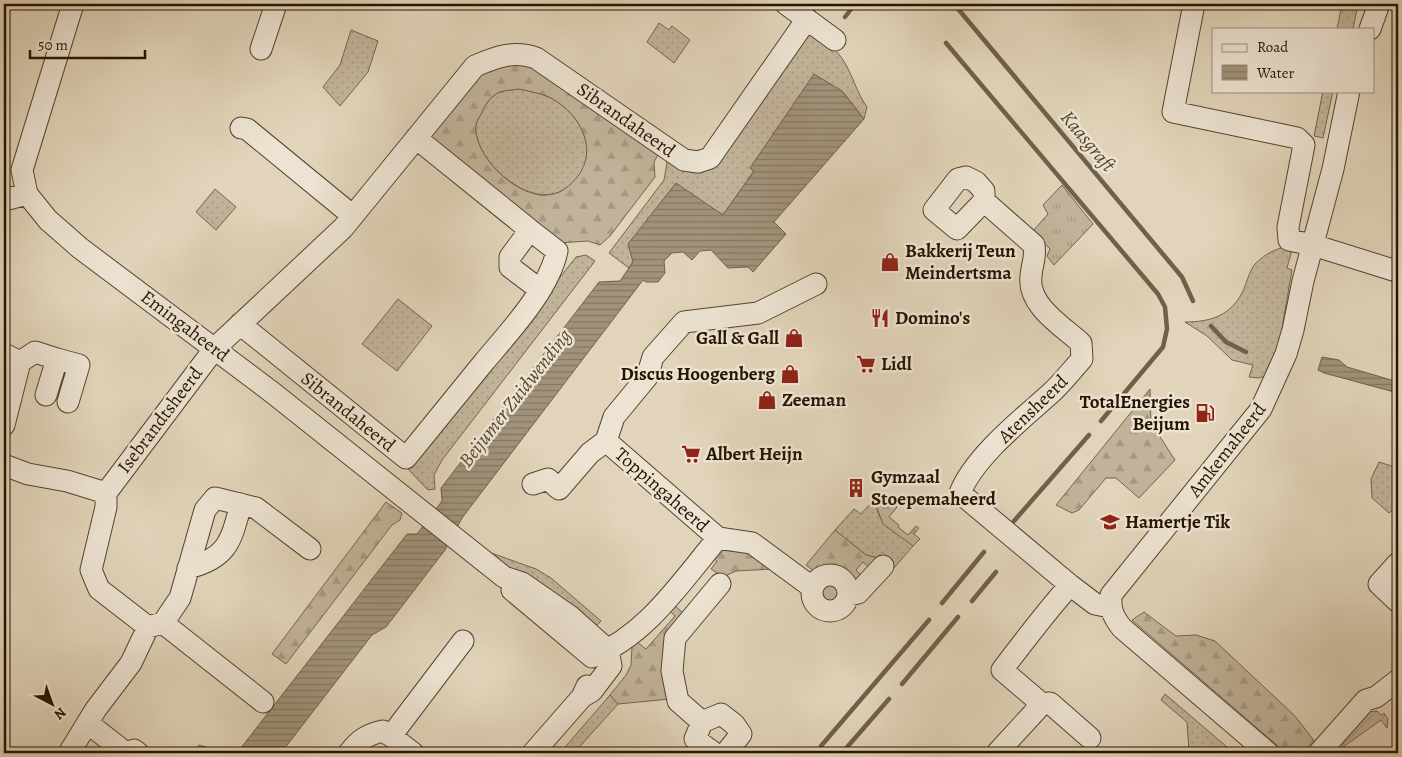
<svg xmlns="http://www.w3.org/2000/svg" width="1402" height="757" font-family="Alegreya,serif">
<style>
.grass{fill:url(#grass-dots);stroke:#74644d}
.forest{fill:url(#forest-firs);stroke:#74644d;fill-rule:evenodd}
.park{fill:url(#park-tufts);stroke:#74644d}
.garden{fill:url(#garden-furrows);stroke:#74644d}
.water{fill:url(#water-rules);stroke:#70604a}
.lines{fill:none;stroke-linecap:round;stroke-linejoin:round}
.stream{stroke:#70604a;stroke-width:4.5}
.minor-casing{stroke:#55442e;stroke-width:23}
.minor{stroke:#ece3d2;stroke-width:21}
.labels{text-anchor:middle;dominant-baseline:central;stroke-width:5;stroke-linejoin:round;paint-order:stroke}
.street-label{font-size:19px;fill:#261400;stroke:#ece3d2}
.poi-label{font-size:19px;font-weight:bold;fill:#261400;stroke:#ece3d2;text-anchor:start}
.water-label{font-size:20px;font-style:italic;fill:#574731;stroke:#ece3d2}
</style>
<defs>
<pattern id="grass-dots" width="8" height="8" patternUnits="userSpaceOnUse" patternTransform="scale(1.25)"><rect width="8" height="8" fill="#c1b39a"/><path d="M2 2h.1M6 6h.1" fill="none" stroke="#a69983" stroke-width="1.8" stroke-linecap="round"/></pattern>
<pattern id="forest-firs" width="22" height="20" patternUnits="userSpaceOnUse" patternTransform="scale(1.25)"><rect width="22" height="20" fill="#c1b39a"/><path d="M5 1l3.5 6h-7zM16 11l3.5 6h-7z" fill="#a69983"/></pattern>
<pattern id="park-tufts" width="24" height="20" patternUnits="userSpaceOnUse" patternTransform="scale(1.25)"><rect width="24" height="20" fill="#c1b39a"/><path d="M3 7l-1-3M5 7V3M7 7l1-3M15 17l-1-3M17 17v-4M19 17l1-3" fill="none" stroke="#a69983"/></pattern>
<pattern id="garden-furrows" width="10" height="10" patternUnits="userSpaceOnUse" patternTransform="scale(1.25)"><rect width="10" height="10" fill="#c1b39a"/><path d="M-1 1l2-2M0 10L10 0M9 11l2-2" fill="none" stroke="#a69983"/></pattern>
<pattern id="water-rules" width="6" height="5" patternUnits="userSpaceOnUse" patternTransform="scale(1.25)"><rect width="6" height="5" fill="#a1937b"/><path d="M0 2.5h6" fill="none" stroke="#837762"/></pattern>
</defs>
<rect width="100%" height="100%" fill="#e1d4ba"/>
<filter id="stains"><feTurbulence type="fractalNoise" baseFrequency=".004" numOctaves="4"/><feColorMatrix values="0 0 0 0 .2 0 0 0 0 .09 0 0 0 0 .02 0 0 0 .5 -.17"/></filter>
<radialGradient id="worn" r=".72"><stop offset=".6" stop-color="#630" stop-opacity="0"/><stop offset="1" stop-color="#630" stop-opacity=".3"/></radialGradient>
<path class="grass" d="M1342 4H1358L1353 29H1337Z
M659 23 669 30 672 26 690 40 674 63 647 42Z
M351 30 378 41 368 72 340 106 323 87 340 65Z
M811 31C823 38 833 46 841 57 852 72 856 92 867 107L864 119 842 91 750 168 754 171 723 215 633 262 629 268 609 253 664 180 668 157 687 170Z
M519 89C529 91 540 93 549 97 585 116 604 160 566 188 531 214 471 158 476 124 477 120 481 115 483 110 486 103 492 95 500 92 506 90 513 90 519 89Z
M1323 91H1333L1323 138 1314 136Z
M215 189 236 207 216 230 196 212Z
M1288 246 1292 250 1287 268 1292 270 1278 352 1268 375 1259 378 1249 377 1253 365 1232 360 1207 336 1185 322C1212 322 1232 315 1244 289 1247 281 1250 270 1255 264 1265 254 1275 249 1288 246Z
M586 255 595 261 442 460 434 475 435 489 428 490 408 469 576 257Z
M398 299 432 326 397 371 362 344Z
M1379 462 1398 468V505L1389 513 1372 498 1371 479Z
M880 493 886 498 877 509C880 526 901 535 913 546L893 569 882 559 866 555 835 530 854 509 861 514Z
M480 549 536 569 551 578 601 621 594 628Z
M1165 694 1234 753H1195L1194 751H1189L1187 722 1161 700Z
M610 695 618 704 574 753H560Z"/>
<path class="forest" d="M507 62H532L660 151 654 162 655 177 610 236 600 245 588 241 559 243 431 137 483 73ZM519 89C528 91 540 93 549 97 586 116 603 160 566 188 531 215 471 158 476 124 477 120 481 115 483 110 486 103 492 95 500 92 506 90 513 90 519 89Z
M1150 389 1151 423 1175 460 1139 498 1116 478H1106L1079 510 1072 513 1056 505Z
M886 498 897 507 889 517 899 525 898 527 908 535 916 526 919 528 914 534 920 539 913 546 883 524 877 508Z
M386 502 402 513 400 520 392 525 286 664 272 654Z
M835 530 866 555 882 559 871 569 863 562 856 570 864 578 857 582 835 564 825 565 817 574 806 565Z
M721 550 751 553 773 569 736 571 723 577 711 569 717 561 713 558Z
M820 593a12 12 0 1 1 24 0a12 12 0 1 1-24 0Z
M672 603 683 613 670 699 618 704 610 695 626 675 631 665 632 647 637 642 646 649 675 616 667 608Z
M1144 612 1176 636 1196 635 1215 641 1295 716 1315 742 1307 753H1286L1132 620Z
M199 745 219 751 218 753H193Z"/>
<path class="park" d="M1062 185 1093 224 1054 265 1047 256 1050 249 1033 231 1048 214 1043 205Z"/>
<path class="garden" d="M1377 711 1381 715 1384 713 1388 719 1387 728 1381 720 1343 747 1346 752 1343 753 1338 748 1368 712Z"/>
<path class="water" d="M814 74 842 91 864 119 774 222 786 234 753 272 748 267 728 268 711 250 700 251 692 260 683 252 672 253 664 261 665 273 658 282H646L643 280 462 518 445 550 386 627 372 635 281 753H237L407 534H417L442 501 441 488 599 282 620 281 633 262 628 244 676 183 723 215 754 171 750 168Z
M1322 357 1339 360 1347 367 1398 382V393L1324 373 1318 370Z"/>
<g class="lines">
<path class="stream" d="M954 4 1182 277 1193 301
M845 17 855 4
M946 43 1158 294 1165 307 1167 329 1163 347 1101 421
M1211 326 1226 342 1246 352
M1014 521 1089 435
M972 601 996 572
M942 603 984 552
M902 684 958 617
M821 746 929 620
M842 753 889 699"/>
<g class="minor-casing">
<path id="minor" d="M73 4 22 170 27 194 48 220 80 248 273 393 504 577 522 583 571 617 608 650 611 666 592 691 582 697
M786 4 835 40
M1194 4 1173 112 1297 138 1304 145 1288 227 1289 240 1313 245 1393 270 1398 269
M1370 29 1379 4
M261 49 276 4
M241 128 247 129 353 216
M416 138 530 230
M4 200 27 194
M984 201V191L976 182 966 177 958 179 934 210 957 229 984 201 1034 245C1036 259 1032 263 1031 276 1027 305 1062 326 1081 343L1082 359C1072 370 1062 383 1051 393 1022 419 974 457 960 493L1070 585 1095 604 1110 607
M240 324 406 458C432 426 458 394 484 362 509 332 549 290 557 251L530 230 510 257V267L539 289
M4 354 20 362 35 352 57 359 46 395
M57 359 79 365 68 402
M4 425 20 362
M606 441 718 538
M4 465 28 474 67 481 106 493
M533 484 548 479 559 489 590 453 606 441 614 417 647 377 653 357 684 322 758 313 816 284
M718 538 752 543 813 588
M1398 563 1379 584 1398 602
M188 568C228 558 231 541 241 504
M812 593a18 18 0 1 1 36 0a18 18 0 1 1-36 0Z
M512 590 592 657
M849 595 858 593 883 566
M163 623 263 702
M148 627 163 623 180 598 205 510 215 498 256 508 310 549
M592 657C647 635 681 582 718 538
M1042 704 1050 703 1090 738
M702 722 678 701 672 671 675 638 720 584
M89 724 126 753 134 750 138 753
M391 736 413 753
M69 753 96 709 131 663 148 627 99 589 91 570 106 507V493L215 348 343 228 475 66C496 57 514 50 536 58L684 160 698 162 710 158 807 19
M349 753C359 740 366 735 383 731L391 736 463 641
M533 753 582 697 587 686
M714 753 695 739 702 722 721 714 734 724 741 734 726 753
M997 753 1042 704 1002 670C1024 641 1046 612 1070 585
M1268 753 1122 628C1113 617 1110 609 1111 595L1261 409 1286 354 1293 330 1303 281 1333 169 1349 91
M1319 753 1366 700 1376 697 1398 680"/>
</g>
<use href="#minor" class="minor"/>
</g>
<defs>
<g id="shop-bare" transform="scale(1.5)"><path d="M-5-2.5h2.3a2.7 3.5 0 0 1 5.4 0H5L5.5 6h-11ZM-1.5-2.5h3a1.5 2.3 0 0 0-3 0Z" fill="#8f2418" stroke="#ece3d2" stroke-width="2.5" paint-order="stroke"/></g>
<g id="restaurant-bare" transform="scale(1.5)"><path d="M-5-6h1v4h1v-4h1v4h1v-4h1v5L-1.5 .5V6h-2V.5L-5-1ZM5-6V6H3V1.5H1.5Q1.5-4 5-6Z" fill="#8f2418" stroke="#ece3d2" stroke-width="2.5" paint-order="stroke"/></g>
<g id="supermarket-bare" transform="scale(1.5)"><path d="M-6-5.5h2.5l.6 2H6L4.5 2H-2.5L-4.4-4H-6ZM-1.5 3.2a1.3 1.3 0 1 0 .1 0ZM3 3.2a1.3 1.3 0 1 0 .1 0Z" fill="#8f2418" stroke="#ece3d2" stroke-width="2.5" paint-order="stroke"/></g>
<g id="fuel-bare" transform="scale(1.5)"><path d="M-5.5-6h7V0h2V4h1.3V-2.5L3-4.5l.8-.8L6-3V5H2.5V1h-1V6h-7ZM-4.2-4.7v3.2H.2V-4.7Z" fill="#8f2418" stroke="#ece3d2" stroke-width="2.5" paint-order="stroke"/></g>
<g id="building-bare" transform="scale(1.5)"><path d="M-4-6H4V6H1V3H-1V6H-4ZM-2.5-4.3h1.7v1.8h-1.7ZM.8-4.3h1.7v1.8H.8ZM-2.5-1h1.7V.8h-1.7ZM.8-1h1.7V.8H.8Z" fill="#8f2418" stroke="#ece3d2" stroke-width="2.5" paint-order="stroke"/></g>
<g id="school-bare" transform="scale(1.5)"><path d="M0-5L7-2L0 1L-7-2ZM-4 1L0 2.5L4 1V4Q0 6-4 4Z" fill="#8f2418" stroke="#ece3d2" stroke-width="2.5" paint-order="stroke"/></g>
</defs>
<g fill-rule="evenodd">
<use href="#shop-bare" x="890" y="262"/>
<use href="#restaurant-bare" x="880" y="318"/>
<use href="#shop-bare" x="794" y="338"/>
<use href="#supermarket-bare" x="866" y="364"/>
<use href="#shop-bare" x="790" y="374"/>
<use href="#shop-bare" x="767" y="400"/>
<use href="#fuel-bare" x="1205" y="413"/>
<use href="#supermarket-bare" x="691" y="454"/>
<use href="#building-bare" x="856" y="488"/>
<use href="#school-bare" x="1110" y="522"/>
</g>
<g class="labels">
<g class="street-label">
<text transform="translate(626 120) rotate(35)">Sibrandaheerd</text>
<text transform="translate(185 326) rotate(37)">Emingaheerd</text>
<text transform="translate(1033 409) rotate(-44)">Atensheerd</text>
<text transform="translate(348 412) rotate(39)">Sibrandaheerd</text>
<text transform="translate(160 420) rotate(-53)">Isebrandtsheerd</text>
<text transform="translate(1227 450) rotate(-52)">Amkemaheerd</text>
<text transform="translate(662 490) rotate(41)">Toppingaheerd</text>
</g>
<g class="poi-label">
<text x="905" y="251">Bakkerij Teun<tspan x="905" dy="22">Meindertsma</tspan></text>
<text x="895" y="318">Domino's</text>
<text x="779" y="338" text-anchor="end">Gall &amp; Gall</text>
<text x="881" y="364">Lidl</text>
<text x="775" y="374" text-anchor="end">Discus Hoogenberg</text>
<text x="782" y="400">Zeeman</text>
<text x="1190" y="402" text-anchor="end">TotalEnergies<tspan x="1190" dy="22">Beijum</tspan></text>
<text x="706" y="454">Albert Heijn</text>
<text x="871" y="477">Gymzaal<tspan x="871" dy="22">Stoepemaheerd</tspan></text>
<text x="1125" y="522">Hamertje Tik</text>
</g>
<g class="water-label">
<text transform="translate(1088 141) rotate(50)">Kaasgraft</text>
<text transform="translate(515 398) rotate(-52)">Beijumer Zuidwending</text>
</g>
</g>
<rect width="1402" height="757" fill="none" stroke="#e1d4ba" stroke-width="20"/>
<rect x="5" y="5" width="1392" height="747" fill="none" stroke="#261400" stroke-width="2.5"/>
<rect x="10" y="10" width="1382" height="737" fill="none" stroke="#261400"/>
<rect x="1212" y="28" width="162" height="65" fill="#ece3d2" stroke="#9d907e"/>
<rect x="1222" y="44" width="25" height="8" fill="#ece3d2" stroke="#9d907e"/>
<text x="1257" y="52" font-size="15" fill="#261400">Road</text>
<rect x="1222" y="65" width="25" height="15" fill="url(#water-rules)" stroke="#9d907e"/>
<text x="1257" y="78" font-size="15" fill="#261400">Water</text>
<g transform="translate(52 704) rotate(139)" stroke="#ece3d2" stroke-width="4" paint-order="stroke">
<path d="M0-4L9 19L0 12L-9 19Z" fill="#261400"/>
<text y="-8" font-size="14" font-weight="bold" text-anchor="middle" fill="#261400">N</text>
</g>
<path d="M30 50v8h115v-8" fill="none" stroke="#261400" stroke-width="2.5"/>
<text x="38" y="50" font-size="15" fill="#261400" stroke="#ece3d2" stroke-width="4" paint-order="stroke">50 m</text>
<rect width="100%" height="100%" filter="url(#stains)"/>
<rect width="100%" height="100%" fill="url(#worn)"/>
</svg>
